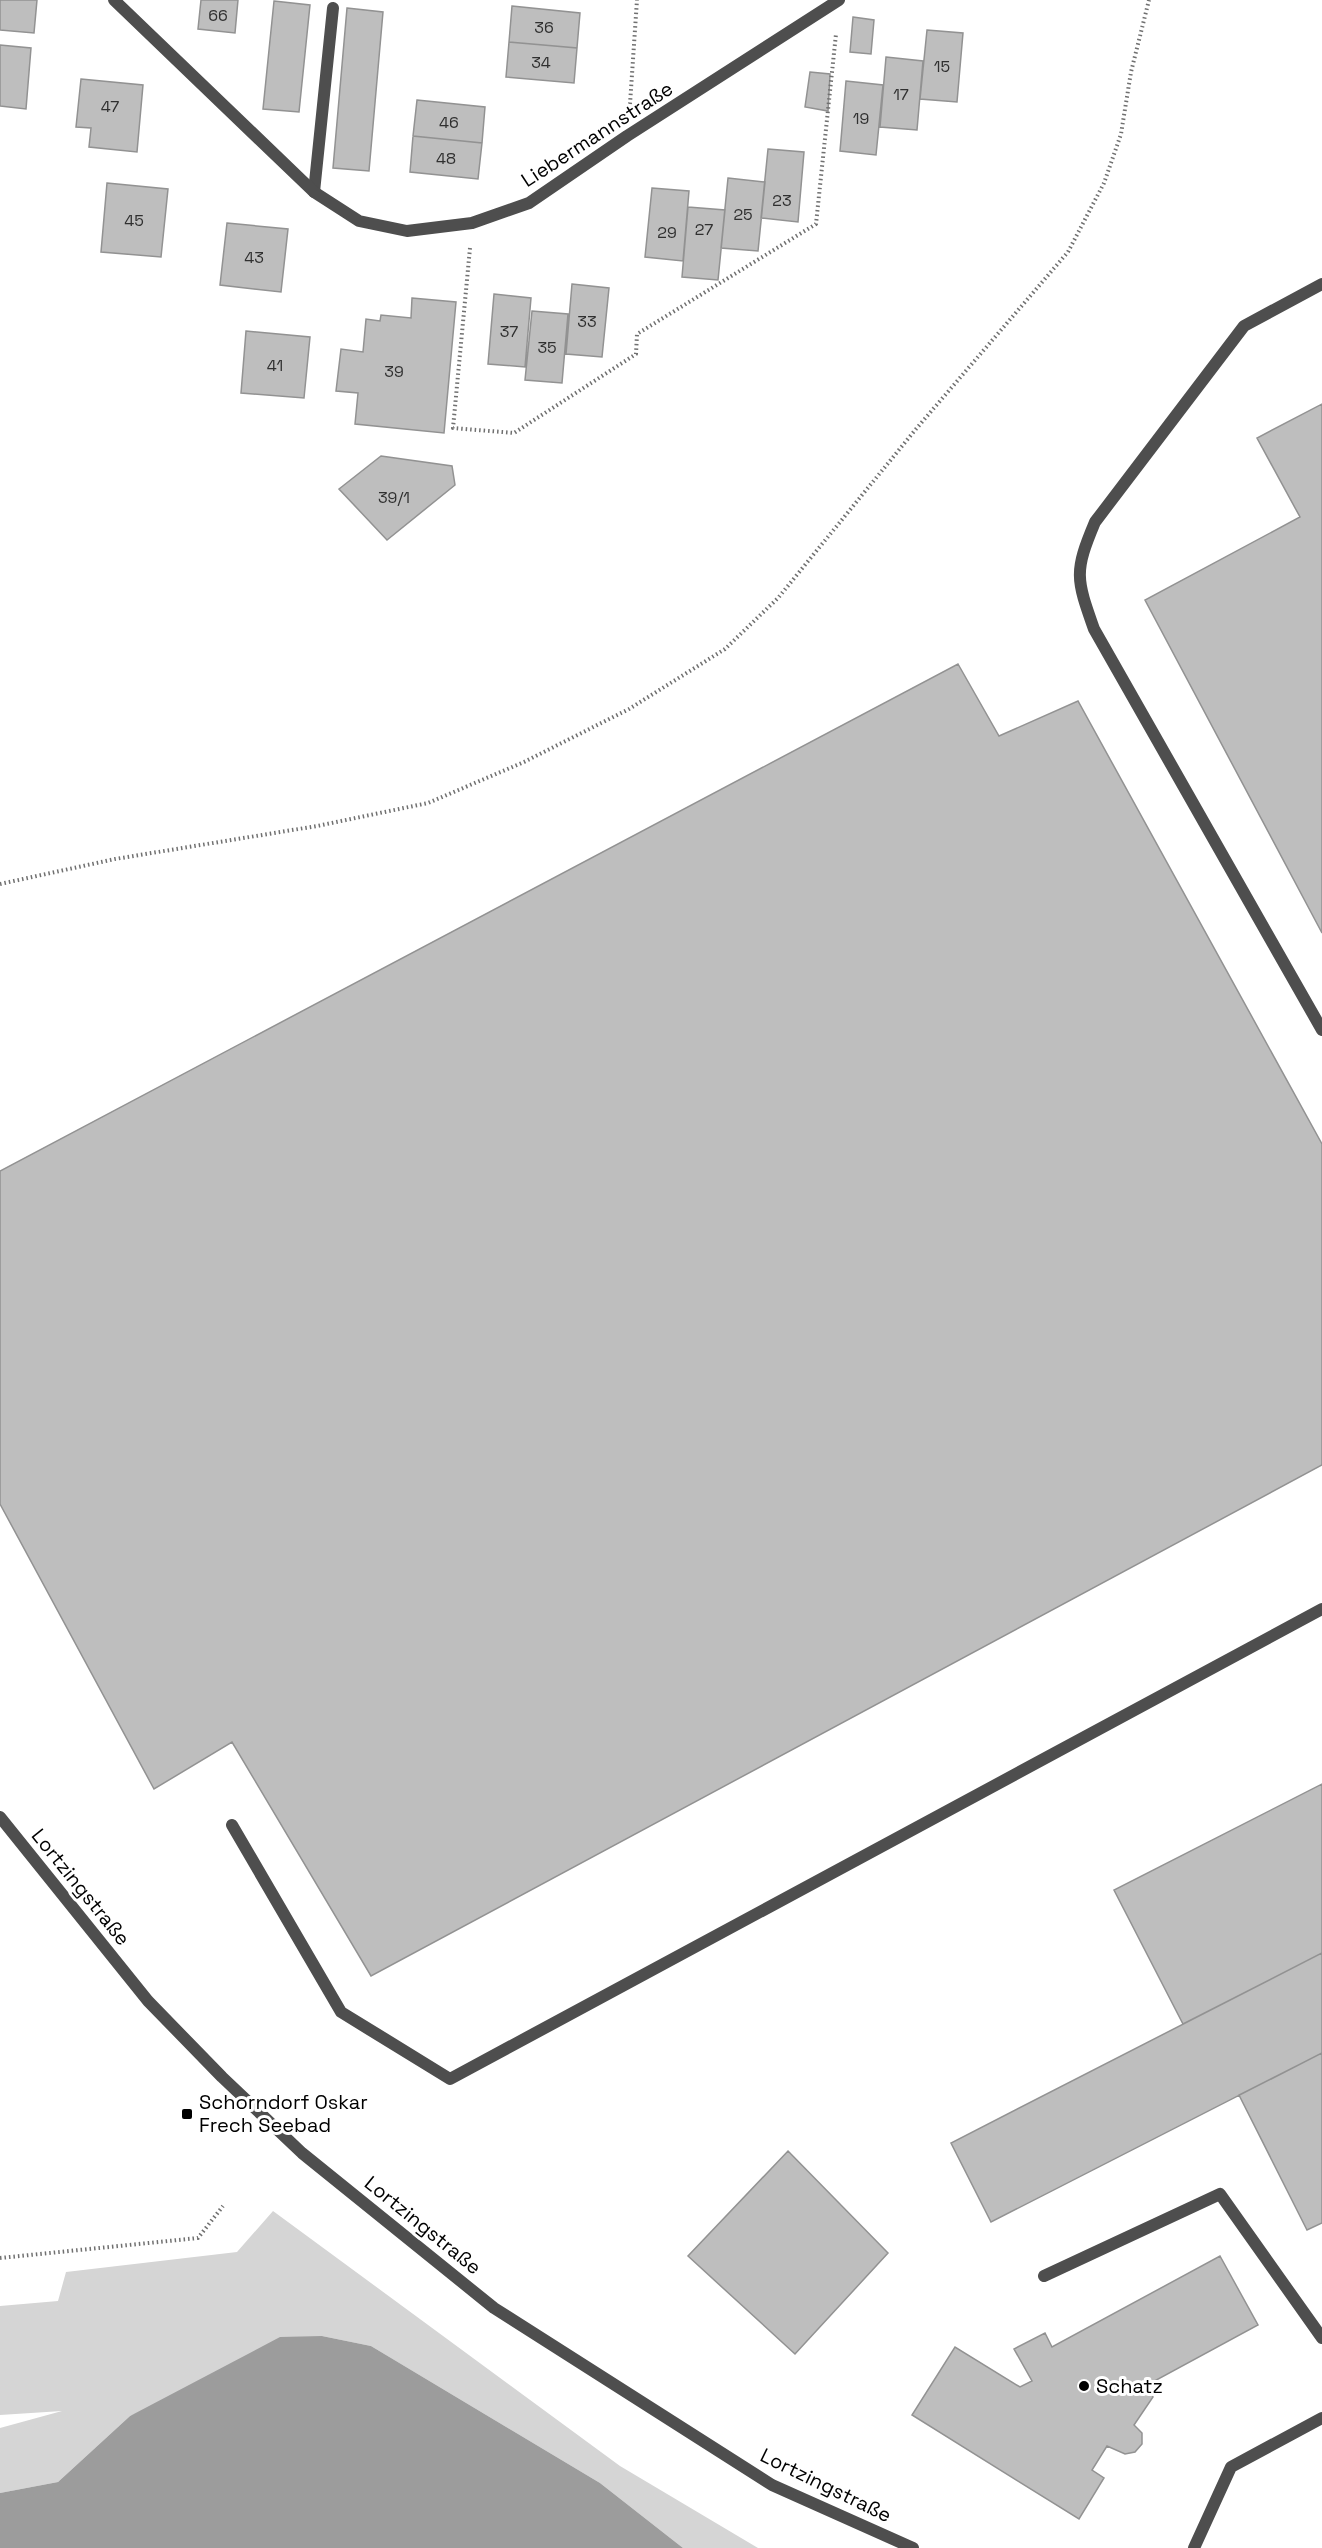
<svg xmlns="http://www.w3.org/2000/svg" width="1322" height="2548" font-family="'Space Grotesk',sans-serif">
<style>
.green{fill:#d5d5d5}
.water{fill:#9c9c9c}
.building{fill:#bebebe;stroke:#929292;stroke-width:1.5}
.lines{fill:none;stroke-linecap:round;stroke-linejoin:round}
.path{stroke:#707070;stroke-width:4;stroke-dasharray:1.5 3;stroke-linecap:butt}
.service{stroke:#4e4e4e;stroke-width:12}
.minor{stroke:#4e4e4e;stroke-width:12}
.poi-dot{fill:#000;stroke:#fff;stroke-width:2}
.labels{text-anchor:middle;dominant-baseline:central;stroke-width:6;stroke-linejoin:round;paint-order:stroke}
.number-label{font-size:16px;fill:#303030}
.street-label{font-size:20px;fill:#000;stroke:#fff}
.poi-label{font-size:20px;fill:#000;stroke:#fff;text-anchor:start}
</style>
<rect width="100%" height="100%" fill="#fff"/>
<path class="green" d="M273 2211 620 2466 758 2548H683L600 2483 371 2346 322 2336 130 2416 58 2482 0 2493V2428L62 2411 0 2415V2306L58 2301 66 2272 237 2252Z"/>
<path class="water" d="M322 2336 371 2346 600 2483 683 2548H0V2493L58 2482 130 2416 280 2337Z"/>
<path class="building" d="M0 0H37L34 33 0 30Z
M201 0H238L235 33 198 29Z
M274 1 310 5 299 112 263 109Z
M512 6 580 13 577 48 509 42Z
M347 8 383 12 369 171 333 168Z
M853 17 874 20 871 54 850 52Z
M927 30 963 33 957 102 920 99Z
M509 42 577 48 574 83 506 77Z
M0 45 31 48 26 109 0 106Z
M886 57 923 61 917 130 880 127Z
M810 72 830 74 828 111 805 107Z
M81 79 143 85 137 152 89 147 91 128 76 127Z
M846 81 883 85 876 155 840 151Z
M417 100 485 107 482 143 413 136Z
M413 136 482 143 478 179 410 172Z
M768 149 804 152 798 222 761 218Z
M728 178 765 182 758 251 721 248Z
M107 183 168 189 161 257 101 252Z
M652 188 689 191 683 261 645 257Z
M688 207 725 210 718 280 682 277Z
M227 223 288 229 281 292 220 285Z
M572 284 609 288 602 357 566 354Z
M494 294 531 298 525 367 488 364Z
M412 298 456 302 444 433 355 424 358 393 336 391 341 349 363 352 366 319 380 321 381 315 411 318Z
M532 311 568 314 562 383 525 380Z
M246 331 310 337 304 398 241 393Z
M1322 404V933L1145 600 1300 517 1257 438Z
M381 456 452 466 455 485 387 540 339 489Z
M958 664 999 736 1078 701 1322 1144V1465L371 1976 232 1742 154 1789 0 1504V1171Z
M1322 1784V1953L1183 2024 1114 1890Z
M1322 1953V2053L991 2222 951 2143Z
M1322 2053V2223L1307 2230 1239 2095Z
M788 2151 888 2253 795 2354 688 2256Z
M1220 2256 1258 2325 1147 2385 1153 2397 1134 2425 1142 2433V2444L1135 2452 1125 2454 1107 2446 1092 2470 1104 2478 1079 2519 912 2415 955 2347 1020 2387 1032 2381 1014 2349 1045 2333 1052 2347Z"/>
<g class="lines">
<path class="path" d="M630 104 637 0
M470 248 453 428 514 433 636 354 637 334 816 224 836 34
M0 884 115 859 317 826 428 803 524 762 629 709 725 649 778 598 916 429 1068 252 1104 183 1121 134 1131 72 1149 0
M0 2258 198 2238 223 2206"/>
<path class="service" d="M314 192 333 8
M1322 284 1244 326 1095 522C1074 572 1076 578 1094 629L1322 1030
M232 1825 341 2012 450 2079 1322 1609
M1044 2276 1220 2194 1322 2338"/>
<path class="minor" d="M114 0 314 192 359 221 407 231 472 223 529 203 627 136 839 0
M0 1817 148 2001 222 2077 302 2153 494 2308 772 2485 913 2548
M1194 2548 1231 2467 1322 2418"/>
</g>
<g class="poi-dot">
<rect x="181" y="2108" width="12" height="12" rx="3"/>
<circle cx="1084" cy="2386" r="6"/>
</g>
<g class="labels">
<g class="number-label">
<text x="218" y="15">66</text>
<text x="544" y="27">36</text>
<text x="541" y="62">34</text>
<text x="942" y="66">15</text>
<text x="901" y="94">17</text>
<text x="110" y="106">47</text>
<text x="861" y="118">19</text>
<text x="449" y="122">46</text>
<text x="446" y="158">48</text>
<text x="782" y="200">23</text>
<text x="743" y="214">25</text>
<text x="134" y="220">45</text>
<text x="704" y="229">27</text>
<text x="667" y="232">29</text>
<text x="254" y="257">43</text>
<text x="587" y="321">33</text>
<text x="509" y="331">37</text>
<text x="547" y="347">35</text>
<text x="275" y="365">41</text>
<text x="394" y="371">39</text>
<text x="394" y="497">39/1</text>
</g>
<g class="street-label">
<text transform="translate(597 134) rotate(-33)">Liebermannstraße</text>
<text transform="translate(81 1887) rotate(51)">Lortzingstraße</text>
<text transform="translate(423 2225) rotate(39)">Lortzingstraße</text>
<text transform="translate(826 2485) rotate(26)">Lortzingstraße</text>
</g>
<g class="poi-label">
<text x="199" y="2102">Schorndorf Oskar<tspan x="199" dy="23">Frech Seebad</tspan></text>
<text x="1096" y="2386">Schatz</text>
</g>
</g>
</svg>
